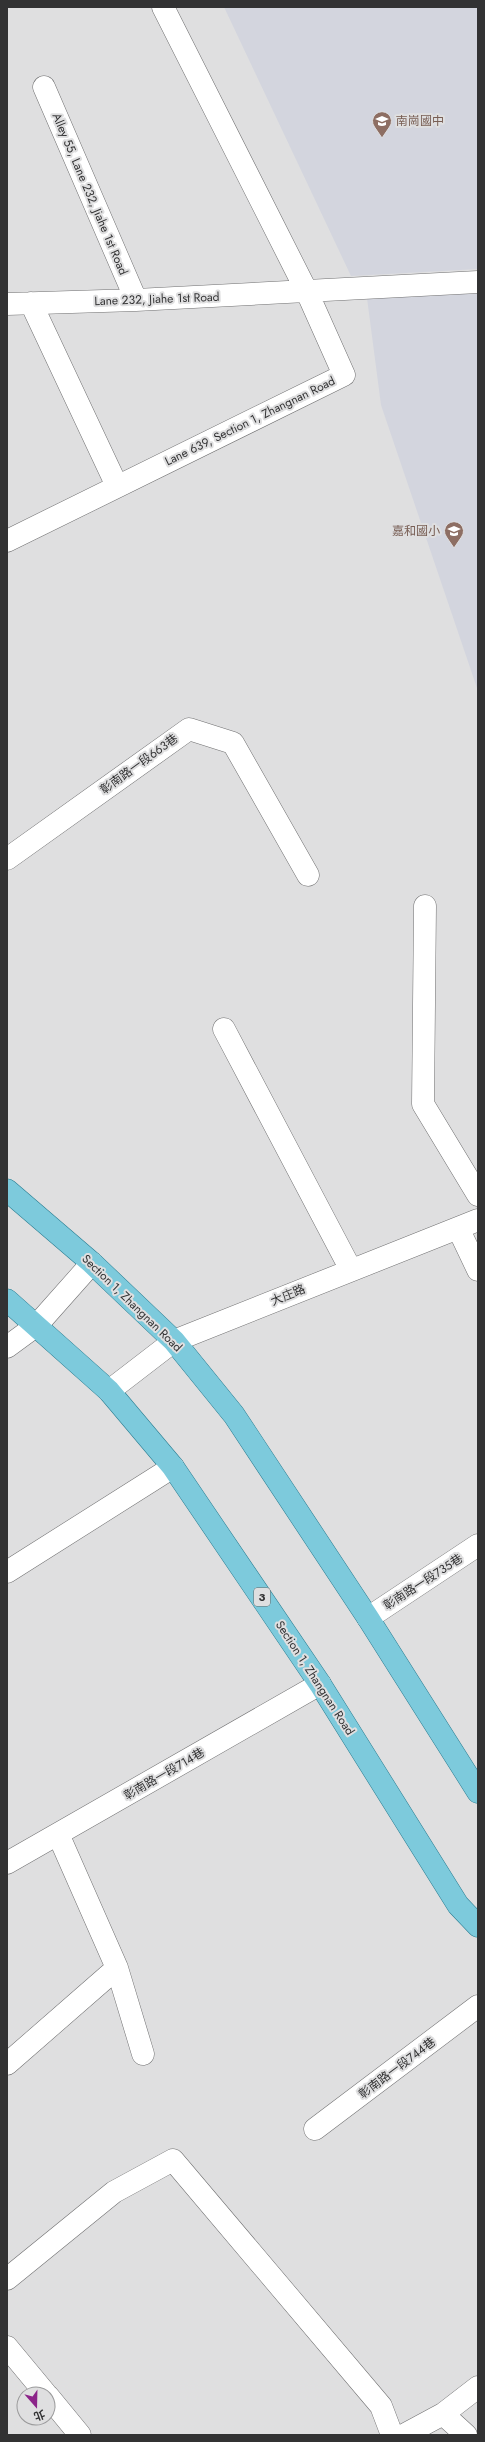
<svg xmlns="http://www.w3.org/2000/svg" width="485" height="2442" font-family="Jost,'Noto Sans TC',sans-serif">
<style>
.built{fill:#d3d5de}
.lines{fill:none;stroke-linecap:round;stroke-linejoin:round}
.minor-casing{stroke:#707071;stroke-width:23}
.major-casing{stroke:#2a7d91;stroke-width:23}
.minor{stroke:#fff;stroke-width:22}
.major{stroke:#7dcadc;stroke-width:22}
.labels{text-anchor:middle;dominant-baseline:central;stroke-width:4;stroke-linejoin:round;paint-order:stroke}
.shield{fill:#dfdfe0;stroke:#666667;stroke-width:1}
.shield-label{font-size:11px;font-weight:bold;fill:#323233}
.education-label{font-size:12px;fill:#785e54;stroke:#dfdfe0;text-anchor:start}
.street-label{font-size:12px;fill:#323233;stroke:#dfdfe0}
</style>
<rect width="100%" height="100%" fill="#dfdfe0"/>
<path class="built" d="M224 7H478V269L351 276Z
M478 293V691L381 405 367 298Z"/>
<g class="lines">
<g class="minor-casing">
<path id="minor" d="M44 87 136 300
M31 303 117 486
M7 304 136 300 478 282
M7 541 344 375 307 292 163 7
M7 859 189 729 233 743 308 875
M425 906 423 1104 478 1195
M224 1029 351 1270
M458 1228 478 1270
M7 1347 37 1325 92 1263
M109 1391 174 1341 478 1220
M7 1572 173 1467
M368 1618 478 1545
M58 1834 117 1968 143 2054
M7 1863 320 1684
M7 2064 117 1968
M315 2129 478 2006
M7 2279 114 2192 173 2160 381 2406 392 2435
M7 2347 46 2394
M48 2396 80 2435
M443 2414 478 2387
M404 2435 443 2414 466 2435"/>
</g>
<g class="major-casing">
<path id="major" d="M7 1190 92 1263 174 1341 234 1415 368 1618 478 1792
M7 1300 109 1391 173 1467 320 1684 458 1905 478 1926"/>
</g>
<use href="#minor" class="minor"/>
<use href="#major" class="major"/>
</g>
<defs>
<g id="school-pin" transform="scale(1)"><path d="M0 17L-7.5 6A9.5 9.5 0 1 1 7.5 6Z" fill="#8d6e63" stroke="#dfdfe0"/><path d="M0-5L7-2L0 1L-7-2ZM-4 1L0 2.5L4 1V4Q0 6-4 4Z" fill="#fff"/></g>
</defs>
<g fill-rule="evenodd">
<use href="#school-pin" x="382" y="121"/>
<use href="#school-pin" x="454" y="531"/>
</g>
<g class="labels">
<rect class="shield" x="254" y="1588" width="16" height="18" rx="3"/>
<g class="shield-label">
<text x="262" y="1597">3</text>
</g>
<g class="education-label">
<text x="396" y="121">南崗國中</text>
<text x="440" y="531" text-anchor="end">嘉和國小</text>
</g>
<g class="street-label">
<text transform="translate(90 194) rotate(67)">Alley 55, Lane 232, Jiahe 1st Road</text>
<text transform="translate(157 299) rotate(-2)">Lane 232, Jiahe 1st Road</text>
<text transform="translate(250 421) rotate(-26)">Lane 639, Section 1, Zhangnan Road</text>
<text transform="translate(139 764) rotate(-36)">彰南路一段663巷</text>
<text transform="translate(288 1295) rotate(-22)">大庄路</text>
<text transform="translate(132 1303) rotate(44)">Section 1, Zhangnan Road</text>
<text transform="translate(423 1582) rotate(-33)">彰南路一段735巷</text>
<text transform="translate(315 1678) rotate(57)">Section 1, Zhangnan Road</text>
<text transform="translate(164 1774) rotate(-30)">彰南路一段714巷</text>
<text transform="translate(397 2068) rotate(-37)">彰南路一段744巷</text>
</g>
</g>
<rect width="485" height="2442" fill="none" stroke="#323233" stroke-width="16"/>
<g transform="translate(36 2406) rotate(160)"><circle r="19" fill="#dfdfe0" stroke="#9a9a9b"/>
<path d="M0-3L7 15L0 10L-7 15Z" fill="#8c2489"/>
<text y="-6" font-size="11" font-weight="bold" text-anchor="middle" fill="#323233">北</text>
</g>
</svg>
